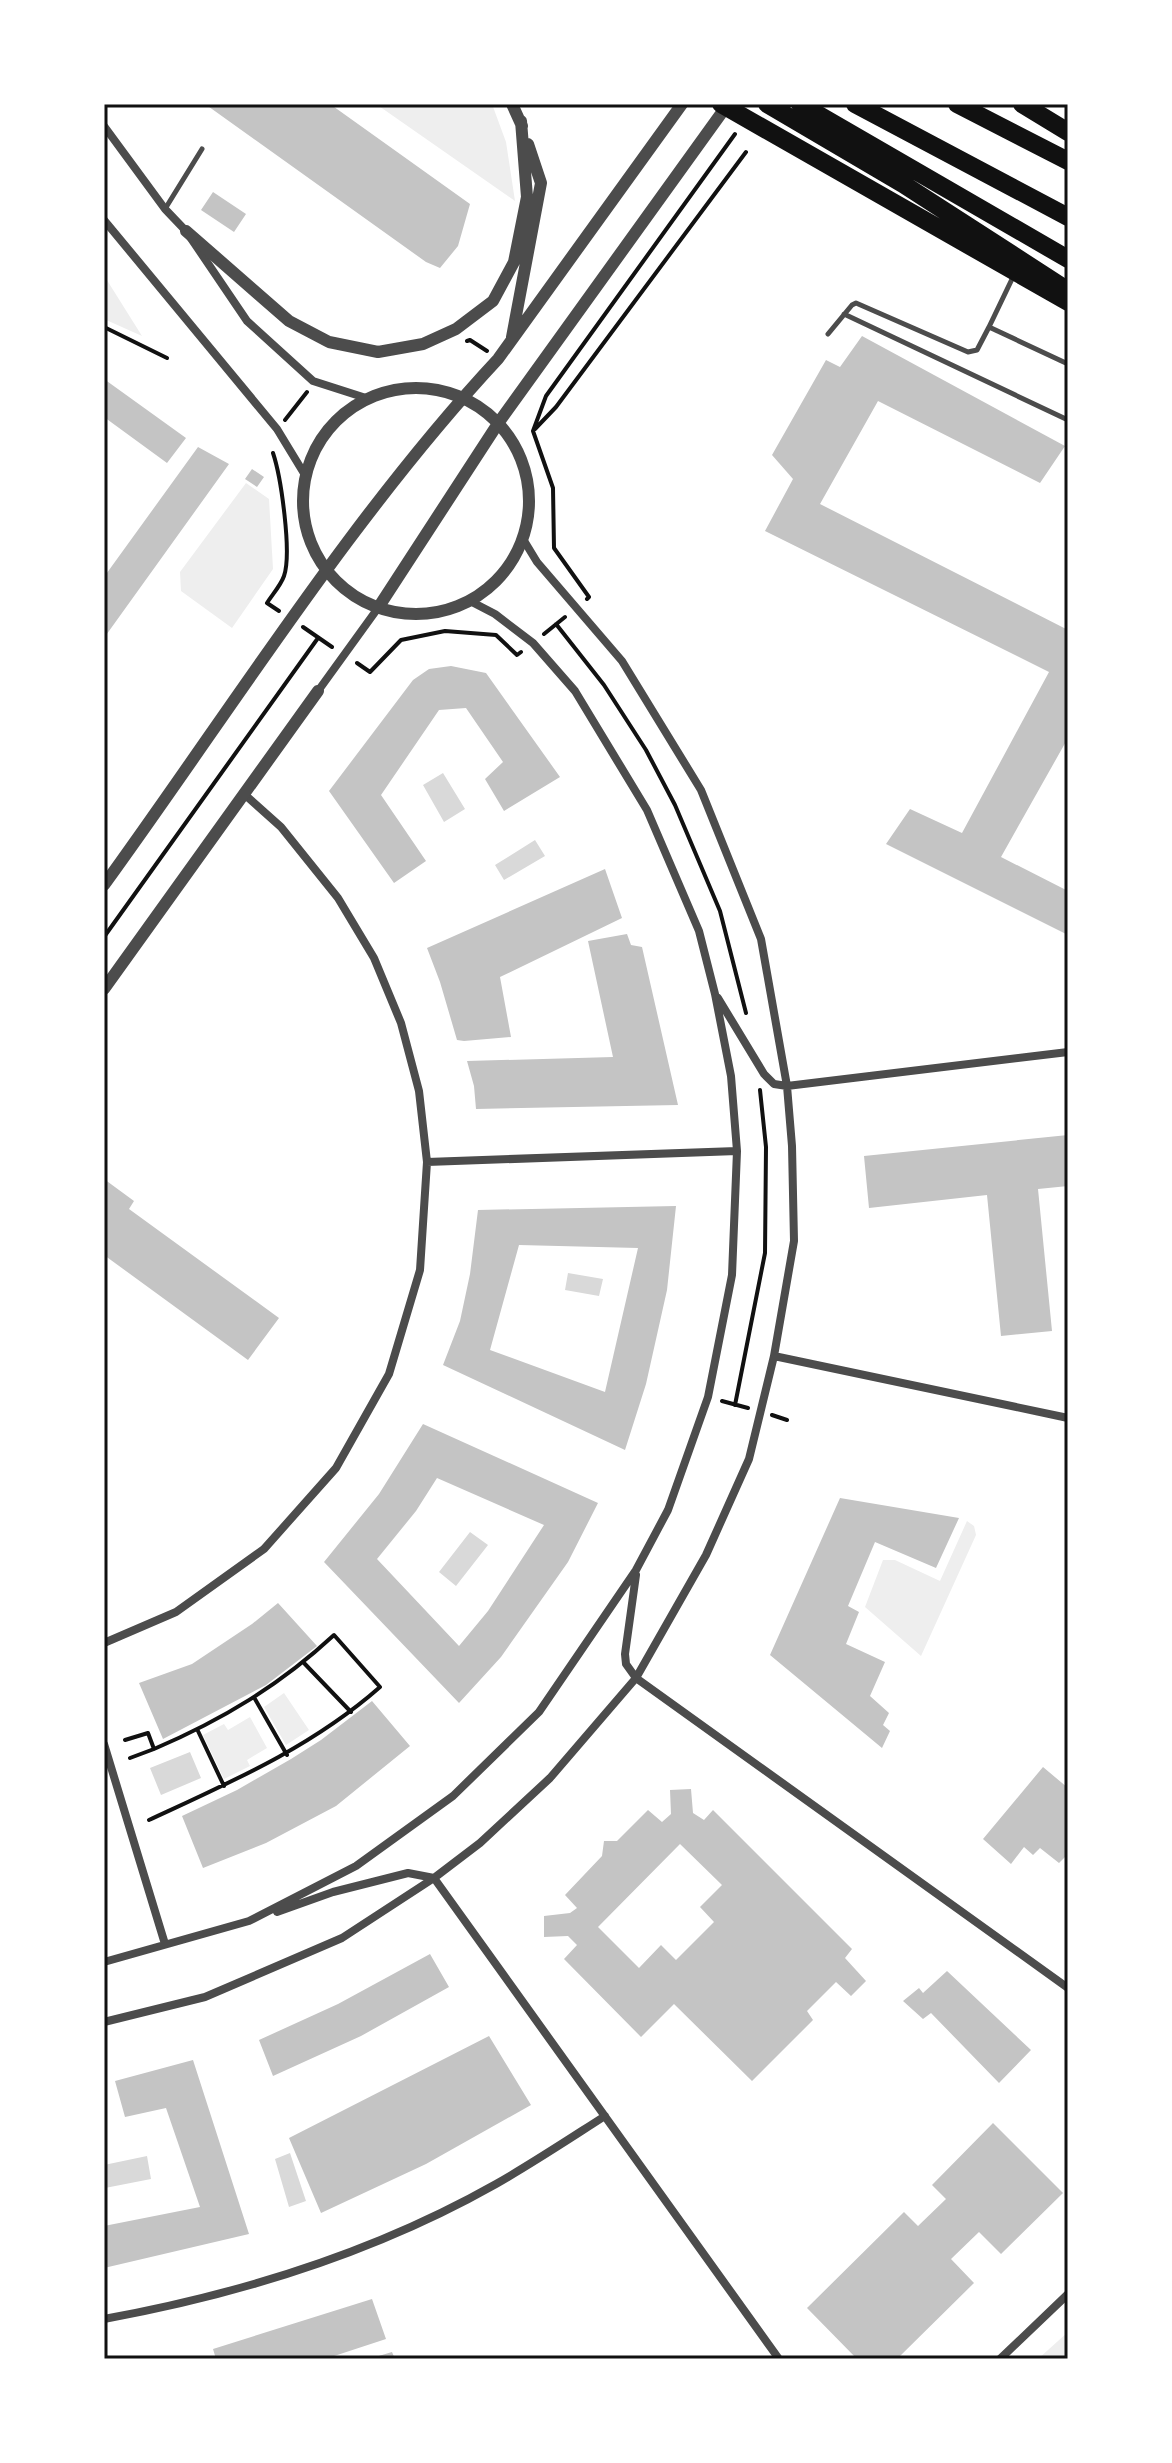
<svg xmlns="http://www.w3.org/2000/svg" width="1172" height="2463" font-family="'Titillium Web',sans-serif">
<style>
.green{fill:#eee}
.water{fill:#d9d9d9}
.building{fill:#c4c4c4;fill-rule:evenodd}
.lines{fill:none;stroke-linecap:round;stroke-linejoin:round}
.path{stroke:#111;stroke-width:4}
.service{stroke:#4c4c4c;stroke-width:5}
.minor{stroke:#4c4c4c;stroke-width:8}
.tertiary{stroke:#4c4c4c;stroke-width:12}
.motorway{stroke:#111;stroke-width:18}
.neatline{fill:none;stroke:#111;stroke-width:3}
</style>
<rect width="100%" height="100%" fill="#fff"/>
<path class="green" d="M376 104H492L506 142 515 201Z
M104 276 105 277 142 336 104 319Z
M246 483 269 499 273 569 232 628 181 591 180 572Z
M967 1521 974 1526 976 1535 921 1656 865 1607 883 1560H895L940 1581Z
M284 1693 309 1730 286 1745 264 1707Z
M250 1717 267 1748 247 1760 250 1766 224 1779 203 1735 224 1724 228 1730Z
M1068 2332V2359H1038Z"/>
<path class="water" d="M443 773 465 809 444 822 423 785Z
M535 840 545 856 504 880 495 865Z
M568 1273 603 1279 599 1296 565 1290Z
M470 1532 488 1545 456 1586 439 1572Z
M190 1752 201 1778 161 1795 150 1768Z
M290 2153 306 2201 289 2207 275 2159Z
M147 2156 151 2179 105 2188 104 2165Z"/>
<path class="building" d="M205 104H330L470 204 458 246 440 268 426 262Z
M213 192 246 214 234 232 201 210Z
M862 336 1065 446 1040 483 878 401 820 504 1068 630V738L1001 857 1068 891V935L886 844 910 809 962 833 1049 672 765 531 793 479 772 455 826 360 840 367Z
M104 379 186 438 167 463 104 417Z
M198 447 229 464 104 638V577Z
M252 469 264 477 257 487 245 479Z
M451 666 486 673 560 777 504 811 485 779 503 762 466 708 439 710 381 795 426 861 394 883 329 791 413 680 429 669Z
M605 869 622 918 500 977 511 1037 464 1041 457 1040 440 982 427 948Z
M627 934 631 945 642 947 678 1105 476 1109 474 1086 467 1061 613 1057 588 941Z
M1068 1135V1186L1038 1189 1052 1331 1001 1336 987 1195 869 1208 864 1156Z
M104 1179 134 1201 129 1209 279 1318 248 1360 104 1255Z
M676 1206 667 1290 646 1384 625 1450 443 1365 460 1321 470 1274 478 1210ZM519 1245 638 1248 605 1392 490 1350Z
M423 1424 598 1503 568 1562 501 1657 459 1703 324 1562 379 1494ZM437 1478 544 1525 488 1611 459 1646 377 1559 416 1511Z
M840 1498 959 1518 936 1568 875 1542 848 1606 859 1612 846 1644 885 1662 870 1696 889 1713 883 1725 890 1731 882 1748 770 1655Z
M278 1603 317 1646 266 1685 163 1739 139 1683 192 1664 252 1624Z
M372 1701 410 1746 336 1806 266 1843 203 1868 182 1816 237 1790 291 1759 321 1740Z
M1043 1767 1068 1788V1854L1059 1863 1040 1848 1033 1855 1024 1847 1011 1864 983 1839Z
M691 1789 693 1813 704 1820 713 1810 852 1949 845 1958 866 1981 851 1996 836 1982 807 2011 813 2020 752 2081 674 2004 641 2037 564 1959 577 1945 568 1936 544 1937V1916L570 1913 577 1908 565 1895 602 1856 604 1841H617L648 1810 662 1822 671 1814 670 1790ZM680 1844 722 1885 700 1907 714 1922 676 1960 661 1945 639 1968 598 1927Z
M430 1954 449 1987 361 2036 273 2076 259 2040 338 2004Z
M947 1971 1031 2050 999 2083 931 2013 923 2019 903 2001 919 1988 923 1993Z
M489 2036 531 2105 426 2164 321 2213 289 2138Z
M193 2060 249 2234 104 2268V2226L200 2207 166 2108 125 2117 115 2081Z
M993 2123 1063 2193 1001 2254 979 2232 951 2259 974 2283 897 2359H857L807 2308 904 2212 918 2226 946 2199 932 2185Z
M372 2299 386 2339 325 2359H216L213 2349Z
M392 2352 395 2359H372V2358Z"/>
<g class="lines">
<path class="path" d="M104 327 167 358
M467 341 470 340 487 351
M285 420 307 392
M535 429 556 407 746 152
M273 453C281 477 292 553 284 576 281 585 272 595 267 603L279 611
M587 599 589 597 554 548 553 488 533 431 546 396 735 134
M556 624 604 685 646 750 675 805 720 911 746 1013
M303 627 332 647
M544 634 565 617
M357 663 370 672 401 640 445 631 496 635 517 655 521 652
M104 937 318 638
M722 1401 748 1408
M735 1405 765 1253 766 1147 760 1090
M772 1415 787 1420
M304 1663 351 1712
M255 1699 287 1755
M198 1731 224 1786
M125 1740 148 1733 154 1749 130 1758
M149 1820C231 1782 312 1747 380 1687L334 1635C280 1685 222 1720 154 1749"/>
<path class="service" d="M165 209 202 149
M844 314 1068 420
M989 327 1013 277
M828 334 852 305 856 303 968 352 977 350 989 327 1068 364"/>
<path class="minor" d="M104 126 165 209 186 231 247 321 313 381 366 398
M104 220 277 429 305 475
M318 691 378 608
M718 998 764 1074 774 1084 787 1086 1068 1052
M427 1162 737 1151
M774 1356 1068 1418
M636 1575 625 1654 626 1664 636 1678 1068 1988
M104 1643 176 1612 264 1549 336 1468 389 1374 420 1270 427 1162 419 1091 401 1023 374 958 338 898 281 827 243 793
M104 1744 165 1944
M277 1912 333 1892 408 1873 434 1878 779 2359
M104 1962 249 1921 356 1866 453 1796 539 1712 636 1570 668 1510 708 1397 732 1275 737 1151 731 1076 715 994 699 931 647 810 575 691 533 643 495 614 470 601
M104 2022 205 1997 342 1938 434 1878 480 1843 550 1778 636 1678 706 1555 749 1459 774 1356 794 1241 792 1146 787 1086 761 939 701 790 622 661 537 562 523 539
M104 2319C241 2294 374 2253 496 2184 533 2163 569 2139 605 2116
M1000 2359 1068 2294"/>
<path class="tertiary" d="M512 104 522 126
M186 231 289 321 329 342 378 352 423 344 456 329 493 301 514 262 527 197 521 121
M512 337 541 183 528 144
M303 501a113 113 0 1 1 226 0a113 113 0 1 1-226 0Z
M378 608 499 422 728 104
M104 885C231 710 351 517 498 359L682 104
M104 989 318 691"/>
<path class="motorway" d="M721 104 1068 302
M767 104 903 184 1067 290
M800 104 1068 259
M855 104 1068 217
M957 104 1068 161
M1022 104 1068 132"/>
</g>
<rect width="1172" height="2463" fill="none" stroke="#ffffff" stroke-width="212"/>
<rect x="106" y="106" width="960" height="2251" class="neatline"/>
</svg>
